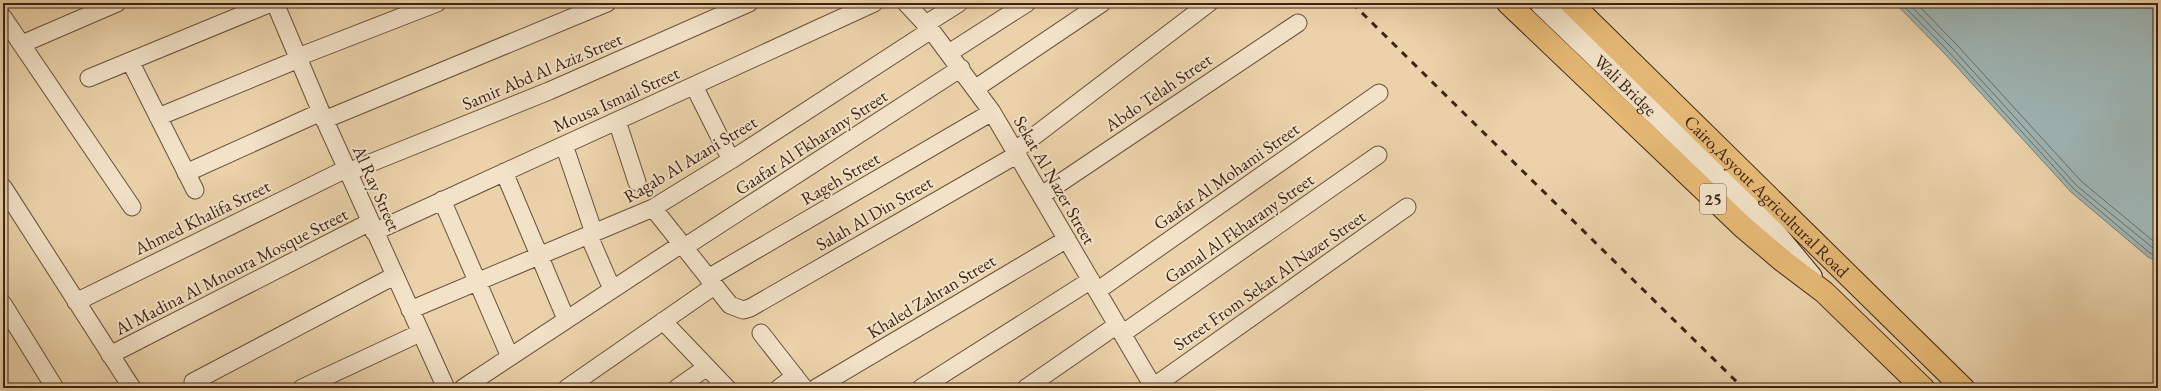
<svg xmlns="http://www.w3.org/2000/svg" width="2161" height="391" font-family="'EB Garamond',serif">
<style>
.water{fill:#9eb5b4;stroke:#777b74}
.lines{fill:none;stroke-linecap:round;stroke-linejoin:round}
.shore{stroke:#6e6c64;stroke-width:1}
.street-casing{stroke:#684f3a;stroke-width:19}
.secondary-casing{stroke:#3d2314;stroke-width:24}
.highway-casing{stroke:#3d2314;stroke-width:24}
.street{stroke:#f2e2c8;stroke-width:17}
.secondary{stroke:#f2e2c8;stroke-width:22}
.highway{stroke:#e6b975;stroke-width:22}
.rail{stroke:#3d2314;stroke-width:3;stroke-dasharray:7 7;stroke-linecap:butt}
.labels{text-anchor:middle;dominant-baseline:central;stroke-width:4;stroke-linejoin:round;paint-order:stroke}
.shield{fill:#f2e2c8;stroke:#735c4a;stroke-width:1}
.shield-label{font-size:17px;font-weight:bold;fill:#3d2314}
.street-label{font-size:18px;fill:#3d2314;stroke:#f2e2c8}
</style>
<rect width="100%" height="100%" fill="#ebd2aa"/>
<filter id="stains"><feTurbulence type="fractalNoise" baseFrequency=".005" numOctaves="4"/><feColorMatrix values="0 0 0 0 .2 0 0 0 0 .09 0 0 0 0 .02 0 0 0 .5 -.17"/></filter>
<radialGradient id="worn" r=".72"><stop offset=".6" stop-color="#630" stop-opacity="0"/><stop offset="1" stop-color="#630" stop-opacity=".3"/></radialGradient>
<path class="water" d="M1895 3H2158V262L2148 257 2071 192 1945 54Z"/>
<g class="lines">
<path class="shore" d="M1901 3 1948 51 2074 189 2150 253 2158 258
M1908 3 1952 48 2077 186 2158 252
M1916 3 1956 44 2081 181 2158 245"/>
<g class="street-casing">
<path id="street" d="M275 3 321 112 446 388
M906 3 931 30 992 112 1154 388
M3 17 132 207
M926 24 959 3
M22 44 117 3
M949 53 1027 3
M298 57 437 3
M130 61 195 190
M89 78 271 3
M694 86 731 160
M976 88 1102 3
M158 117 299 59
M324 120 607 3
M617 121 637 182
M564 145 594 233
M1016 150 1209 3
M348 172 549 91 749 3
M504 172 566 319
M186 173 321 112
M3 187 132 388
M1042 195 1298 23
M442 200 510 357
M653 208 730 305 743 310 750 308 1018 154
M374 232 874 3
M589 236 612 289
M683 248 961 68
M708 278 992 112
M1097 291 1379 93
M76 302 346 169
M3 304 55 388
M410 310 653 208 731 160 931 30
M663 321 727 388
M761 333 804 388
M1122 334 1378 155
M110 355 370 222
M193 382 394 276
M1153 387 1407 207
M302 388 420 333
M463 388 680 245
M567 388 714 286
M677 388 707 367
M779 388 795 376
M816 388 1067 239
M921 388 1091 280
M1026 388 1117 325"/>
</g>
<g class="secondary-casing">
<g id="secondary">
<path id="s1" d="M1541 3 1731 186 1758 213 1811 277"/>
</g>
</g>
<g class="highway-casing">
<g id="highway">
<path d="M1508 3 1743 227 1783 261 1824 292 1923 388"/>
<path id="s2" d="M1571 3 1963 388"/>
</g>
</g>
<use href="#street" class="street"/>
<use href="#secondary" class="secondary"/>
<use href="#highway" class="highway"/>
<path class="rail" d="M1352 3 1743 388"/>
</g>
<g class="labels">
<rect class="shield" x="1700" y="184" width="26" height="30" rx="3"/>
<g class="shield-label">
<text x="1713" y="199">25</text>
</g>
<g class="street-label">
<text transform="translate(542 71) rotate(-23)">Samir Abd Al Aziz Street</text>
<text stroke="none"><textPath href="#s1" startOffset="118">Wali Bridge</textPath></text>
<text transform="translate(1158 92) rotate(-34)">Abdo Telah Street</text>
<text transform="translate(616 99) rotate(-24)">Mousa Ismail Street</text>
<text transform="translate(811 142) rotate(-33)">Gaafar Al Fkharany Street</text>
<text transform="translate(690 159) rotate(-31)">Ragab Al Azani Street</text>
<text transform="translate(1226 176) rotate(-35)">Gaafar Al Mohami Street</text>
<text transform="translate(840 178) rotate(-30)">Rageh Street</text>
<text transform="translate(1055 180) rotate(60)">Sekat Al Nazer Street</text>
<text transform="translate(377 188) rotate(66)">Al Ray Street</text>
<text stroke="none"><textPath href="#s2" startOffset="275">Cairo,Asyout Agricultural Road</textPath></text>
<text transform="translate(874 213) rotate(-30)">Salah Al Din Street</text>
<text transform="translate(202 217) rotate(-26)">Ahmed Khalifa Street</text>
<text transform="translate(1239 228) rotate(-35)">Gamal Al Fkharany Street</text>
<text transform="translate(231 271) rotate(-27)">Al Madina Al Mnoura Mosque Street</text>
<text transform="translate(1269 280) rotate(-35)">Street From Sekat Al Nazer Street</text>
<text transform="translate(931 296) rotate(-31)">Khaled Zahran Street</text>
</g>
</g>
<rect width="2161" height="391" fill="none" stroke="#ebd2aa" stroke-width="16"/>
<rect x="4" y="4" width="2153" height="383" fill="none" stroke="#3d2314" stroke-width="2"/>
<rect x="8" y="8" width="2145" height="375" fill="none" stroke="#3d2314"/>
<rect width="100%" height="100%" filter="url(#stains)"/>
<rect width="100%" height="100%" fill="url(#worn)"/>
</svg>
